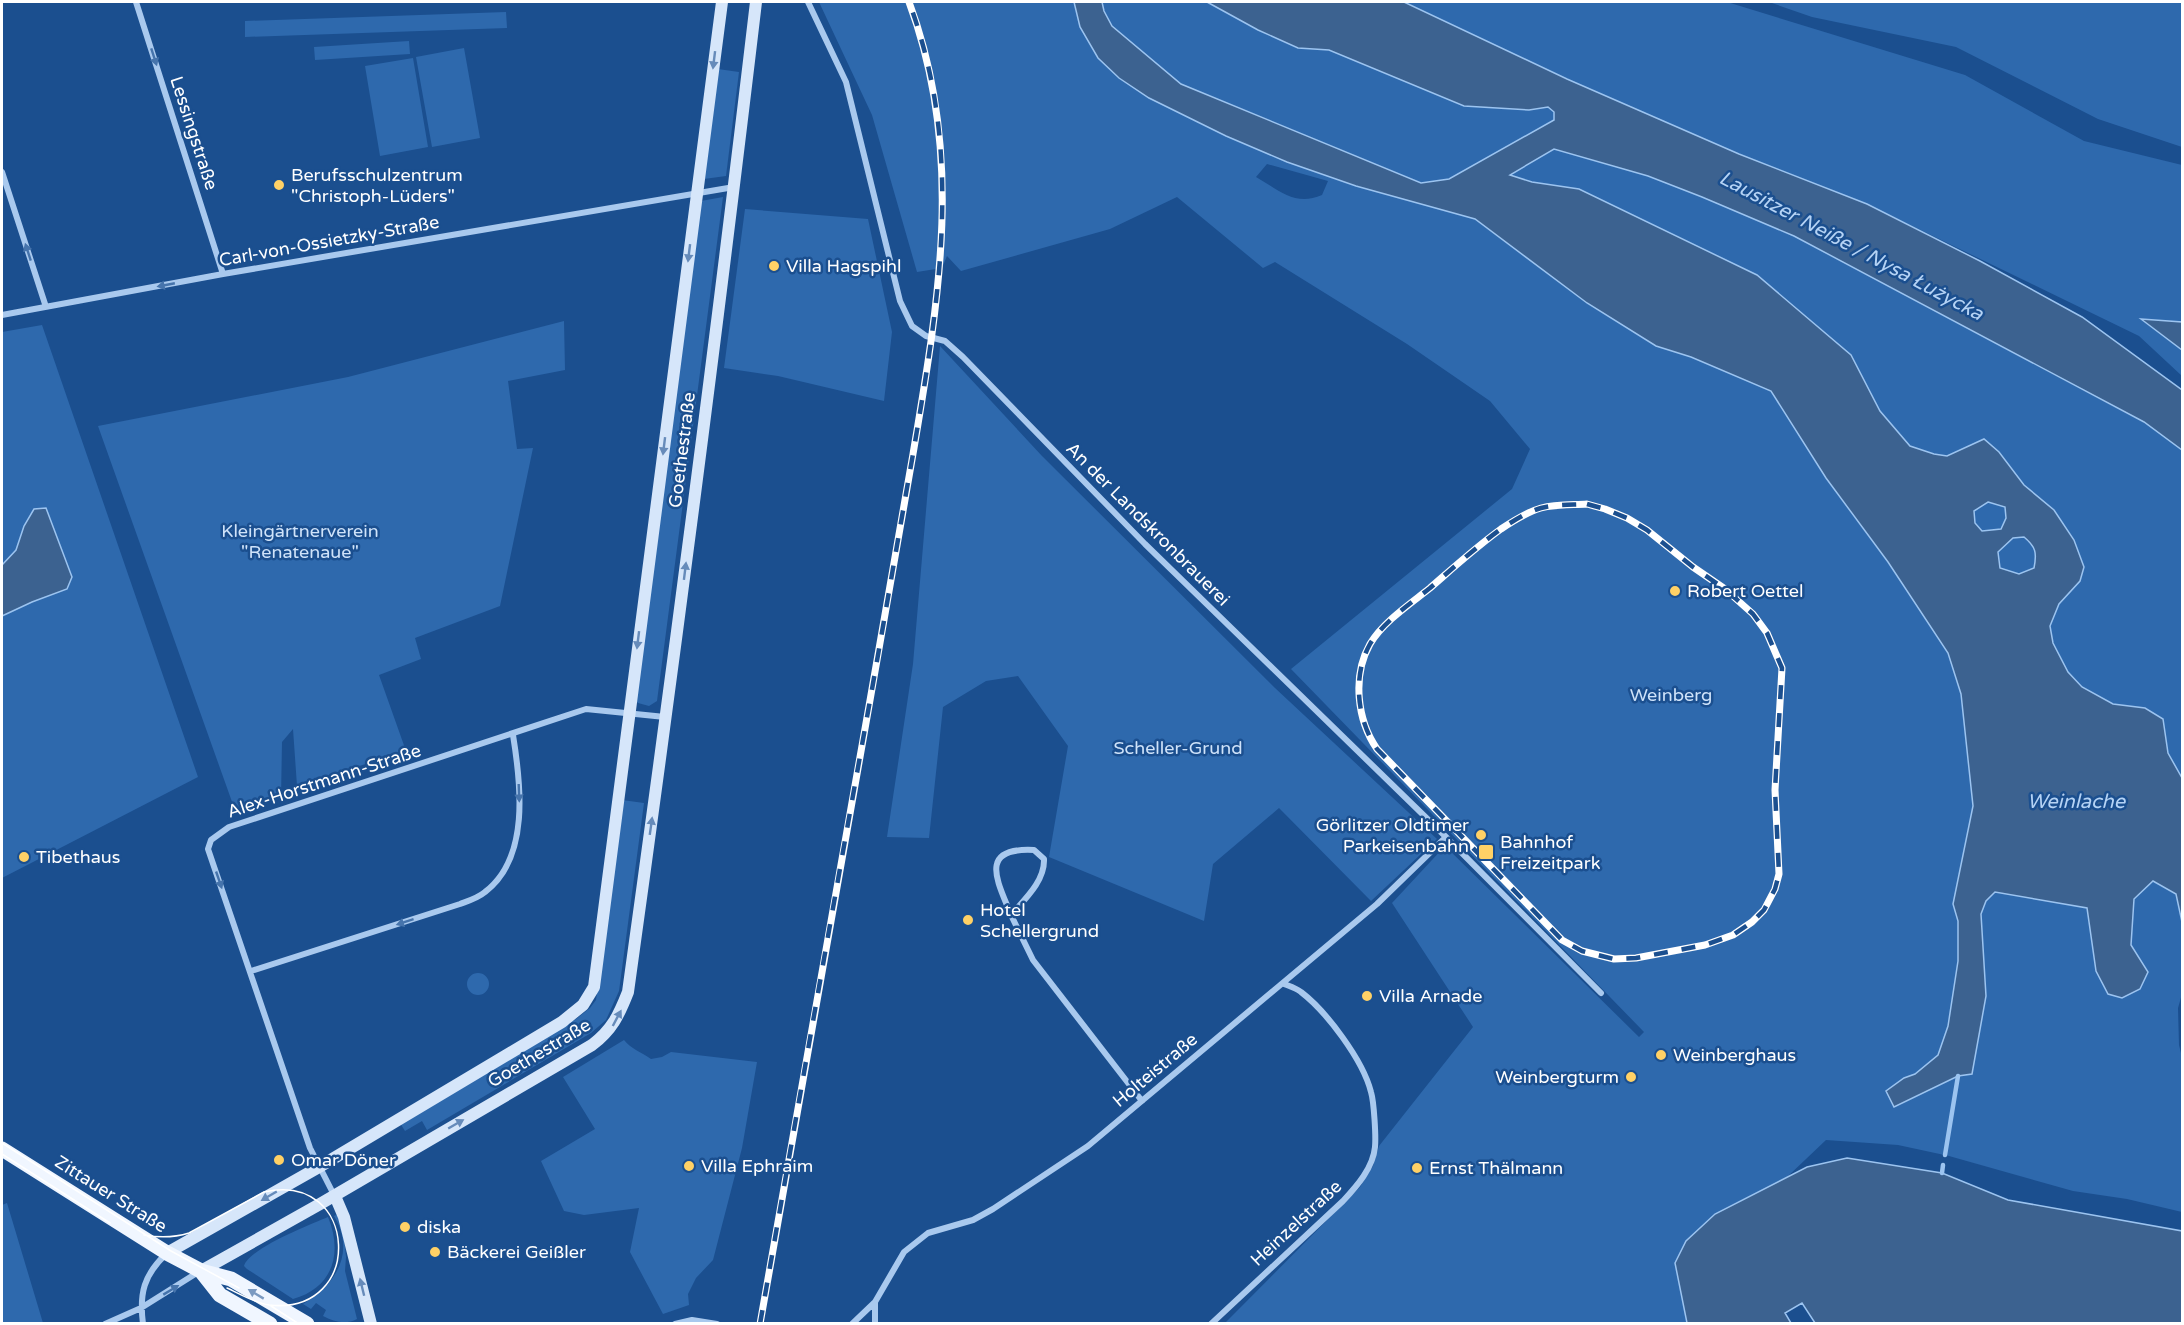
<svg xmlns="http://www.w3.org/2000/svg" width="2184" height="1325" font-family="'Varela Round',sans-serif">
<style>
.green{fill:#2e69ad;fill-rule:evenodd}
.water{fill:#3c6290;stroke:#9cc4f0;stroke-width:1.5;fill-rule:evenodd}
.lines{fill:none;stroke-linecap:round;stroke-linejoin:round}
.stream{stroke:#9cc4f0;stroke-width:4.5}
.street{stroke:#a9c9ee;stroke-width:6}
.secondary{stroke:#d6e6fa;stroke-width:12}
.primary{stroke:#f0f6ff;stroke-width:15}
.tram{stroke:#fff;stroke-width:1.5}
.rail-casing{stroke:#fff;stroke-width:7}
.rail{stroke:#1b4f8f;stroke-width:4.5;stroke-dasharray:14;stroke-linecap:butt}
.oneway{fill:#4674ac}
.oneway2{fill:#668bba}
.oneway3{fill:#7b9ac1}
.poi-dot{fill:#ffd166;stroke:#1b4f8f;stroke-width:2}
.labels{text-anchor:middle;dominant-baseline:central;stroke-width:5;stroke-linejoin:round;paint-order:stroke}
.street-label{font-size:18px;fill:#fff;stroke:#1b4f8f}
.poi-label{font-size:18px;fill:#fff;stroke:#1b4f8f;text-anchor:start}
.park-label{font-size:18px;fill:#cfe3fa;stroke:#1b4f8f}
.water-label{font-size:20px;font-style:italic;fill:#b5d3f5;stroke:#1b4f8f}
</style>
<rect width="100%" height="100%" fill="#1b4f8f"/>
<path class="green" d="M819 2H1074L1080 27 1119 78 1149 98 1226 136 1287 162 1356 186 1475 219 1587 303 1656 346 1691 357 1771 391 1826 478 1888 562 1948 653 1961 694 1973 806 1953 904 1958 921V961L1948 1026 1938 1055 1915 1074 1904 1078 1894 1107 1958 1076 1986 996 1981 914 1986 901 1995 892 2087 908 2096 971 2148 972 2131 945 2134 899 2153 881 2176 894 2182 922V994L2178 1008 2179 1045 2182 1057V1212L2127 1199 2073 1191 1949 1156 1898 1145 1826 1140 1786 1178 1715 1214 1688 1323H1225L1360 1187 1373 1166 1379 1146 1473 1027 1392 903 1445 846 1639 1037 1644 1032 1291 669 1512 489 1530 449 1490 401 1407 344 1275 262 1263 268 1177 197 1110 229 961 271 947 256 942 268 917 272 872 115ZM1267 164 1328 181 1322 195C1295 207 1279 190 1256 177Z
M1102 2H1207L1258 30 1298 48 1329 50 1464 106 1529 110 1548 107 1554 112V120L1449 179 1421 183 1181 84 1112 26 1104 11Z
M1404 2H1727L1965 75 2084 141 2182 165V322L2142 320 2182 350V376L2139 336 1867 204 1739 154 1567 79Z
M1769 2H2182V147L2098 119 1956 47 1812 17Z
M506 12 507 28 245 37V21Z
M409 41 410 54 315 60 314 47Z
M464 48 480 138 432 147 416 57Z
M413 58 428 147 380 156 365 66Z
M718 69 739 72 726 176 704 179Z
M1554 149 1648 176 1702 197 1794 236 2150 426 2182 450V778L2168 753 2162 719 2145 708 2113 704 2082 687 2068 672 2053 643 2050 626 2059 604 2080 581 2084 567 2074 539 2054 510 2024 485 1999 452 1984 439 1947 456 1934 454 1910 446 1880 411 1851 355 1532 182 1509 175Z
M723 197 657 701 649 706 638 703 635 700 701 201Z
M745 209 868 219 892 332 884 401 778 376 724 368Z
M564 321 565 370 508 381 517 449 533 448 500 606 415 638 421 659 379 675 406 751 297 786 293 729 282 742 281 798 236 813 98 426 348 377Z
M42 325 198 777 2 878V332Z
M940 346 1042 456 1275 688 1437 839 1371 901 1279 808 1213 864 1204 921 1049 857 1068 746 1018 676 986 681 943 707 929 838 887 837 913 664Z
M1988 502 2005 507 2006 518 2001 529 1982 531 1975 523 1974 510Z
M2024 537C2036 547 2037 553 2034 568L2019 574 2000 568 1998 552 2013 538Z
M622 800 644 803 619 991 606 1020 591 1033 427 1130 422 1121 405 1131 400 1123 576 1019 590 1008 596 1000Z
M467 984a11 11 0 1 1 22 0a11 11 0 1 1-22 0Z
M624 1040C631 1049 641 1052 651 1059L662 1057 671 1052 757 1062 742 1148 713 1260 696 1278 688 1294 689 1305 663 1314 630 1252 639 1208 584 1215 564 1211 541 1161 595 1129 563 1077Z
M7 1203 43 1323H2V1205Z
M338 1214 344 1236 346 1257 345 1271 357 1319C346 1325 334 1322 323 1316L326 1310 316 1303 311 1309 303 1304C336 1285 356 1252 334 1216Z
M328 1217C343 1253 333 1288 293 1299L247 1269 244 1266C248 1249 311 1224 328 1217Z"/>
<path class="water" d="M1074 2H1102L1104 11 1112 26 1181 84 1421 183 1449 179 1554 120V112L1548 107 1529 110 1464 106 1329 50 1298 48 1258 30 1207 2H1404L1567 79 1739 154 1867 204 1980 261 2082 317 2182 390V450L2144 422 1794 236 1702 197 1648 176 1554 149 1510 175 1532 182 1579 189 1757 275 1851 355 1880 411 1910 446 1934 454 1947 456 1984 439 1999 452 2024 485 2054 510 2074 540 2084 567 2080 581 2059 604 2050 626 2053 643 2068 672 2082 687 2113 704 2145 708 2163 719 2168 753 2182 778V922L2176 894 2153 881 2134 899 2131 945 2148 972 2140 989 2122 998 2108 994 2096 971 2087 908 1995 892 1986 901 1981 914 1986 996 1972 1074 1958 1076 1894 1107 1886 1091 1904 1078 1915 1074 1938 1055 1948 1026 1958 961V921L1953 904 1973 806 1961 694 1948 653 1888 562 1826 478 1771 391 1691 357 1656 346 1587 303 1475 219 1356 186 1287 162 1226 136 1149 98 1119 78 1098 58 1080 27ZM1988 502 2005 507 2006 518 2001 529 1982 531 1975 523 1974 511ZM2024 537C2036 547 2037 553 2034 568L2019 574 2000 568 1998 552 2013 538Z
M2141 319 2182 322V350Z
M46 508 72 577 67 589 32 602 2 616V565L16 550 24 526 34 509Z
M1847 1158 1942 1173 2008 1200 2182 1231V1323H1815L1802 1303 1785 1313 1791 1323H1687L1675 1263 1686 1241 1715 1214 1807 1167Z"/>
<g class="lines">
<path class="stream" d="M1945 1155 1958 1076
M1942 1173 1943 1165"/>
<path class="street" d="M136 2 223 274
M808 2 846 82 900 301 912 326 926 336 945 341 963 357 1145 544 1446 837 1601 993
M2 172 46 307
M2 315 223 274 734 187
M1011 915C998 882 977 847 1034 850L1044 859C1045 881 1025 899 1011 915L1033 960 1142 1101
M251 971 460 904C468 901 478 898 485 892 530 858 521 784 513 735
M334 1195 310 1148 208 849 211 840 229 827 586 709 665 717
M875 1302V1324
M105 1324 141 1308 200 1271
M143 1324C139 1293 144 1275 166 1254
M675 1324 692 1320 717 1324
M852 1324 875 1302 904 1252 928 1233 973 1220 993 1209 1088 1146 1377 904 1446 837
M1211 1324 1343 1201C1357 1186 1373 1168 1375 1147 1376 1136 1374 1102 1371 1092 1363 1060 1326 1011 1301 992 1296 988 1289 986 1284 984"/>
<path class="secondary" d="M335 1196 344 1217 371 1324
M167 1253 319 1167 562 1022 583 1005 594 987 722 2
M201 1271 320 1204 592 1045C612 1030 619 1015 628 992 674 662 717 332 756 2"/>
<path class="primary" d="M2 1149 167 1253 201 1271 231 1279 307 1324
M201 1271 220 1295 270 1324"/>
<path class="tram" d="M2 1143 171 1251 239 1288
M2 1154 110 1223
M144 1235C160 1238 173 1238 189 1233L264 1192C359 1170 366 1316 269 1305 255 1303 240 1294 227 1288
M271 1306 299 1324"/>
<g class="rail-casing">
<path id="rail" d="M1587 504 1605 509 1627 518 1647 530 1693 567 1725 589 1753 614 1767 633 1782 668 1775 790 1779 874 1775 889 1764 910 1752 922 1733 935 1705 945 1636 958 1614 959 1582 951 1562 940 1377 749C1357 720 1352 676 1370 644 1383 622 1410 604 1430 588 1453 568 1476 547 1501 529 1513 521 1527 512 1541 508 1556 504 1572 505 1587 504Z
M760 1324C796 1118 832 912 869 706 884 622 898 538 913 454 939 300 965 152 909 2"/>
</g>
<use href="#rail" class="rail"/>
</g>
<defs><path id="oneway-solid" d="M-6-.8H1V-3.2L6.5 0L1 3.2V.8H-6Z" transform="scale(1.5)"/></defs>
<g class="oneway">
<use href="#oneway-solid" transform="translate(154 57) rotate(72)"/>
<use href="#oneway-solid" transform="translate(28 252) rotate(-108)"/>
<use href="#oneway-solid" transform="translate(166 285) rotate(169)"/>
<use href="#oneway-solid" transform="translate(519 793) rotate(88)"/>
<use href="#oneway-solid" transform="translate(219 880) rotate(71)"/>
<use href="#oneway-solid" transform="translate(405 922) rotate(162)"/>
<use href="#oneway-solid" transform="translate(171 1290) rotate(-31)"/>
</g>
<g class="oneway2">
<use href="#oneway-solid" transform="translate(714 60) rotate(97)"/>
<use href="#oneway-solid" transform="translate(689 253) rotate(97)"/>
<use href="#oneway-solid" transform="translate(664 446) rotate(97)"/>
<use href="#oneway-solid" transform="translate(685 571) rotate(-83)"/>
<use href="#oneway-solid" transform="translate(638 640) rotate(97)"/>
<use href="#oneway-solid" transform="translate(651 826) rotate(-82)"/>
<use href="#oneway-solid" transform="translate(617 1018) rotate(-62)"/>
<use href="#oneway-solid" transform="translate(456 1124) rotate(-30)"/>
<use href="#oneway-solid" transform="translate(269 1196) rotate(150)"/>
<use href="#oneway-solid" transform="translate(362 1287) rotate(-104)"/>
</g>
<use class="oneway3" href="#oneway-solid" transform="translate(256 1294) rotate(-149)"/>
<g class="poi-dot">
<circle cx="279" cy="185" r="6"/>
<circle cx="774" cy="266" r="6"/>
<circle cx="1675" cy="591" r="6"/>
<circle cx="1481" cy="835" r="6"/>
<rect x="1478" y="844" width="16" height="16" rx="3"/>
<circle cx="24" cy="857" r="6"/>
<circle cx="968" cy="920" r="6"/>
<circle cx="1367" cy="996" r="6"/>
<circle cx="1661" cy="1055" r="6"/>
<circle cx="1631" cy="1077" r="6"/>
<circle cx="279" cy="1160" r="6"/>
<circle cx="689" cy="1166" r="6"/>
<circle cx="1417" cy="1168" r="6"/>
<circle cx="405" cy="1227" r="6"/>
<circle cx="435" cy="1252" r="6"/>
</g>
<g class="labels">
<g class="street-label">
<text transform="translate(194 133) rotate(72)">Lessingstraße</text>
<text transform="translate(329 241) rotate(-10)">Carl-von-Ossietzky-Straße</text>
<text transform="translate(682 450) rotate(-83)">Goethestraße</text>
<text transform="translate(1148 524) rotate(45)">An der Landskronbrauerei</text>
<text transform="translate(324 781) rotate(-18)">Alex-Horstmann-Straße</text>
<text transform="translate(539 1053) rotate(-31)">Goethestraße</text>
<text transform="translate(1155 1070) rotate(-40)">Holteistraße</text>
<text transform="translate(111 1194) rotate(32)">Zittauer Straße</text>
<text transform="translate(1296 1223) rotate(-43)">Heinzelstraße</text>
</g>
<g class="poi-label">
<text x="291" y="175">Berufsschulzentrum<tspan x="291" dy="21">"Christoph-Lüders"</tspan></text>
<text x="786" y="266">Villa Hagspihl</text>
<text x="1687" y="591">Robert Oettel</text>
<text x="1469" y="825" text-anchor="end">Görlitzer Oldtimer<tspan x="1469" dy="21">Parkeisenbahn</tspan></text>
<text x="1500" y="842">Bahnhof<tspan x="1500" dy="21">Freizeitpark</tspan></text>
<text x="36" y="857">Tibethaus</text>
<text x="980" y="910">Hotel<tspan x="980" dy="21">Schellergrund</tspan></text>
<text x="1379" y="996">Villa Arnade</text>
<text x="1673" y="1055">Weinberghaus</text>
<text x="1619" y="1077" text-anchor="end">Weinbergturm</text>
<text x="291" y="1160">Omar Döner</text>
<text x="701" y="1166">Villa Ephraim</text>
<text x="1429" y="1168">Ernst Thälmann</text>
<text x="417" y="1227">diska</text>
<text x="447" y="1252">Bäckerei Geißler</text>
</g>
<g class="park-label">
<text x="300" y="531">Kleingärtnerverein<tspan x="300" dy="21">"Renatenaue"</tspan></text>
<text x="1671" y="695">Weinberg</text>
<text x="1178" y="748">Scheller-Grund</text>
</g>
<g class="water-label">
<text transform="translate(1851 246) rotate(28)">Lausitzer Neiße / Nysa Łużycka</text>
<text x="2076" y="802">Weinlache</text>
</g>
</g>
<rect width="2184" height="1325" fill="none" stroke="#ffffff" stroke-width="6"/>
</svg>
